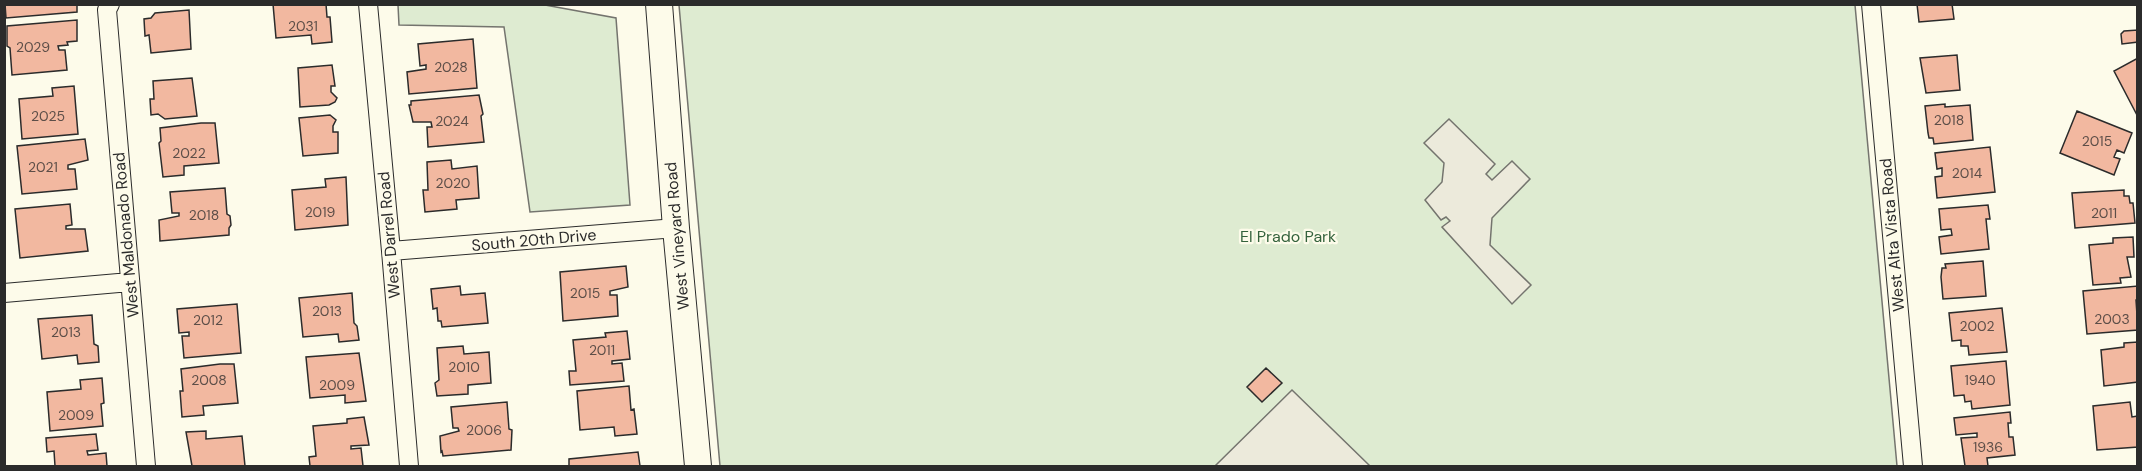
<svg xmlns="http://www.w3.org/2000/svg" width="2142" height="471" font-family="'DM Sans',sans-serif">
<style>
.green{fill:#deebd1;stroke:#74746e;stroke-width:1.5}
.parking{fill:#eceadb;stroke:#74746e;stroke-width:1.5}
.building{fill:#f2b8a0;stroke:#2b2b2b;stroke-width:1.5}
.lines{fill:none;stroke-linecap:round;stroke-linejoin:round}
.street-casing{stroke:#2b2b2b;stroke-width:20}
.secondary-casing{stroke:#2b2b2b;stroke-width:28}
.street{stroke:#fdfbea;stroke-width:18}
.secondary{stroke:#fdfbea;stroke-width:26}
.labels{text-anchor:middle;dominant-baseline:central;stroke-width:4.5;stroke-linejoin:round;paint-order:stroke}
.number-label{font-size:14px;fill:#5d4e48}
.street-label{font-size:16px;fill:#2b2b2b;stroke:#fdfbea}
.park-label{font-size:16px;fill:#34623c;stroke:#fdfbea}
</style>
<rect width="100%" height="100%" fill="#fdfbea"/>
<path class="green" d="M398 5H545L616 18 630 205 530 212 504 27 399 25Z
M679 5H1855L1897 466H720Z"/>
<path class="parking" d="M1449 119 1495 164 1486 174 1492 180 1512 161 1530 179 1492 218 1490 245 1531 285 1512 304 1442 227 1450 221 1446 217 1441 220 1425 200 1442 182 1444 163 1424 143Z
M1292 390 1370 466H1215Z"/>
<path class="building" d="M5 4H77V12L6 18Z
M273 4H326L327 17H330L332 42 312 44 311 35 276 38Z
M1917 4H1952L1954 19 1919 22Z
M189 10 191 49 151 53 149 35 145 36 144 19 151 18 155 13Z
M77 20V41L67 42 68 45 58 46 59 50H65L67 70 12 75 10 48 7 46V26Z
M2138 30V42L2122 44 2121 34 2124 31Z
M473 39 477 88 409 94 407 72 426 69V65L420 66 418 44Z
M1957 55 1960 90 1926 93 1920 58Z
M2138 58V117L2114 71Z
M332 65 335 86H331V92L337 98 335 102 329 105 300 107 298 68Z
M192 78 197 116 165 119 158 114 151 115 150 99H154L153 81Z
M74 86 78 134 22 139 19 99 53 96 52 88Z
M479 95 483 114 481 116 484 142 428 147 427 127H432L431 122H413L409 105H411V101Z
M1945 104V107L1970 105 1973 140 1934 144 1933 138H1929L1928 133 1925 106Z
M2077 111 2132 133 2124 153 2117 150 2114 157 2120 159 2114 175 2060 153Z
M330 115 336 120 333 126V132H338V153L303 156 299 118Z
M201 123H215L219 163 184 166V175L163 177 159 143 161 141 160 128Z
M85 139 88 160 68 165V169H75L77 189 22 194 17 146Z
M1990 147 1995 192 1937 198 1935 177 1942 176V168L1937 169 1935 153Z
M451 160 452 169 477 166 479 198 456 200 457 209 425 212 423 190H428L427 162Z
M346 177 348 225 295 230 292 190 326 187 325 179Z
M225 188 227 214 230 216 231 225 229 228V235L160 241 159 220 179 216V213H172L170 192Z
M2124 190V196H2129L2130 203H2133L2135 223 2075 228 2072 193Z
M70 204 72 225 66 226V229H85L88 251 20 258 15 209Z
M1988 205 1990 219H1986L1989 249 1941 254 1939 237 1952 235 1951 229 1941 230 1939 209Z
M2133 237 2134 257H2127L2131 277 2120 278 2121 283 2093 285 2089 245 2113 243V238Z
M1983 261 1986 296 1943 299 1941 277 1942 268H1946L1945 264Z
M626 266 628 287 610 291V295H617L618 316 563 321 560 272Z
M460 286 461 295 485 293 488 323 442 327 441 321H438L437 308 433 309 431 289Z
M2138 286V299L2136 300 2138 330 2087 334 2083 291Z
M352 293 354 323 357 326 359 340 339 342 338 334 303 337 299 298Z
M237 304 241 353 184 358 182 336H189V332L179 333 177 309Z
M2002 308 2007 352 1969 355 1968 346H1961V340L1952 341 1949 313Z
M92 315 94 344 98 346 99 362 78 364 77 355 42 359 38 319Z
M627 331 630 359 612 361V364L622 363 624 381 570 385 569 371H576L573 340 606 337 605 333Z
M2138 342V382L2104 386 2101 350 2124 347V343Z
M463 346 464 354 489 352 491 383 468 385V394L437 396 435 383 439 380 437 348Z
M359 353 366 401 345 403V395L310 398 306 357Z
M2006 361 2010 405 1972 409 1971 401 1965 402 1964 395 1954 396 1951 366Z
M220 364H234L238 403 203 406 204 415 182 417 180 391H183L181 369Z
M1266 368 1282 383 1262 402 1247 387Z
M102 378 104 403 101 404 103 426 50 431 47 392 81 389 80 380Z
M629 386 631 410 634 409 637 434 615 436 614 427 580 430 577 391Z
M507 402 509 429 512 430 511 450 443 456 442 451 441 452 440 436 459 431 458 428H453L451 407Z
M2130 402 2132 417 2138 416V447L2097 450 2093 406Z
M2010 412 2011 423H2008L2009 437H2013L2015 455 1987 458 1988 466H1965L1961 438 1977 437V433L1956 435 1954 418Z
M364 417 369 445 351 446V449L361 448 363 466H310L309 457 316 456 313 426 347 423V419Z
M206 431V439L242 436 245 466H192L186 432Z
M96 434 98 450 87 451 88 455 106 453 107 466H55L54 451 47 452 46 438Z
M638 452 640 466H569V459Z"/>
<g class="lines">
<g class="street-casing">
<path id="street" d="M110 4 107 10 146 466
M368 4 391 251 409 466
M1871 4 1913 466
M391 251 676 228
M4 293 130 282"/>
</g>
<g class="secondary-casing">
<path id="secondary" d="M659 4 676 228 698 466"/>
</g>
<use href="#street" class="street"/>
<use href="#secondary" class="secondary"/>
</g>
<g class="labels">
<g class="number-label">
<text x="303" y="26">2031</text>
<text x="33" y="47">2029</text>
<text x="451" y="67">2028</text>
<text x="48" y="116">2025</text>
<text x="1949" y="120">2018</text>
<text x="452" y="121">2024</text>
<text x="2097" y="141">2015</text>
<text x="189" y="153">2022</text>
<text x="43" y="167">2021</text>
<text x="1967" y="173">2014</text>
<text x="453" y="183">2020</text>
<text x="320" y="212">2019</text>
<text x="2104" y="213">2011</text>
<text x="204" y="215">2018</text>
<text x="585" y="293">2015</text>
<text x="327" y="311">2013</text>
<text x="2112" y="319">2003</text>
<text x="208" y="320">2012</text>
<text x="1977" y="326">2002</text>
<text x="66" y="332">2013</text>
<text x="602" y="350">2011</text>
<text x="464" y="367">2010</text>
<text x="209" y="380">2008</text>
<text x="1980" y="380">1940</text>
<text x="337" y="385">2009</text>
<text x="76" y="415">2009</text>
<text x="484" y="430">2006</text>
<text x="1988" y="447">1936</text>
</g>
<g class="street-label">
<text transform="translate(126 235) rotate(-95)">West Maldonado Road</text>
<text transform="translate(389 235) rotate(-95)">West Darrel Road</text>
<text transform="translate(1892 235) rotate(-95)">West Alta Vista Road</text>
<text transform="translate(677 236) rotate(-95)">West Vineyard Road</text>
<text transform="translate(534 240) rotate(-5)">South 20th Drive</text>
</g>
<g class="park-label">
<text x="1288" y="236">El Prado Park</text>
</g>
</g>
<rect width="2142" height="471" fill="none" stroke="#2b2b2b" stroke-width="12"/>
</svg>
